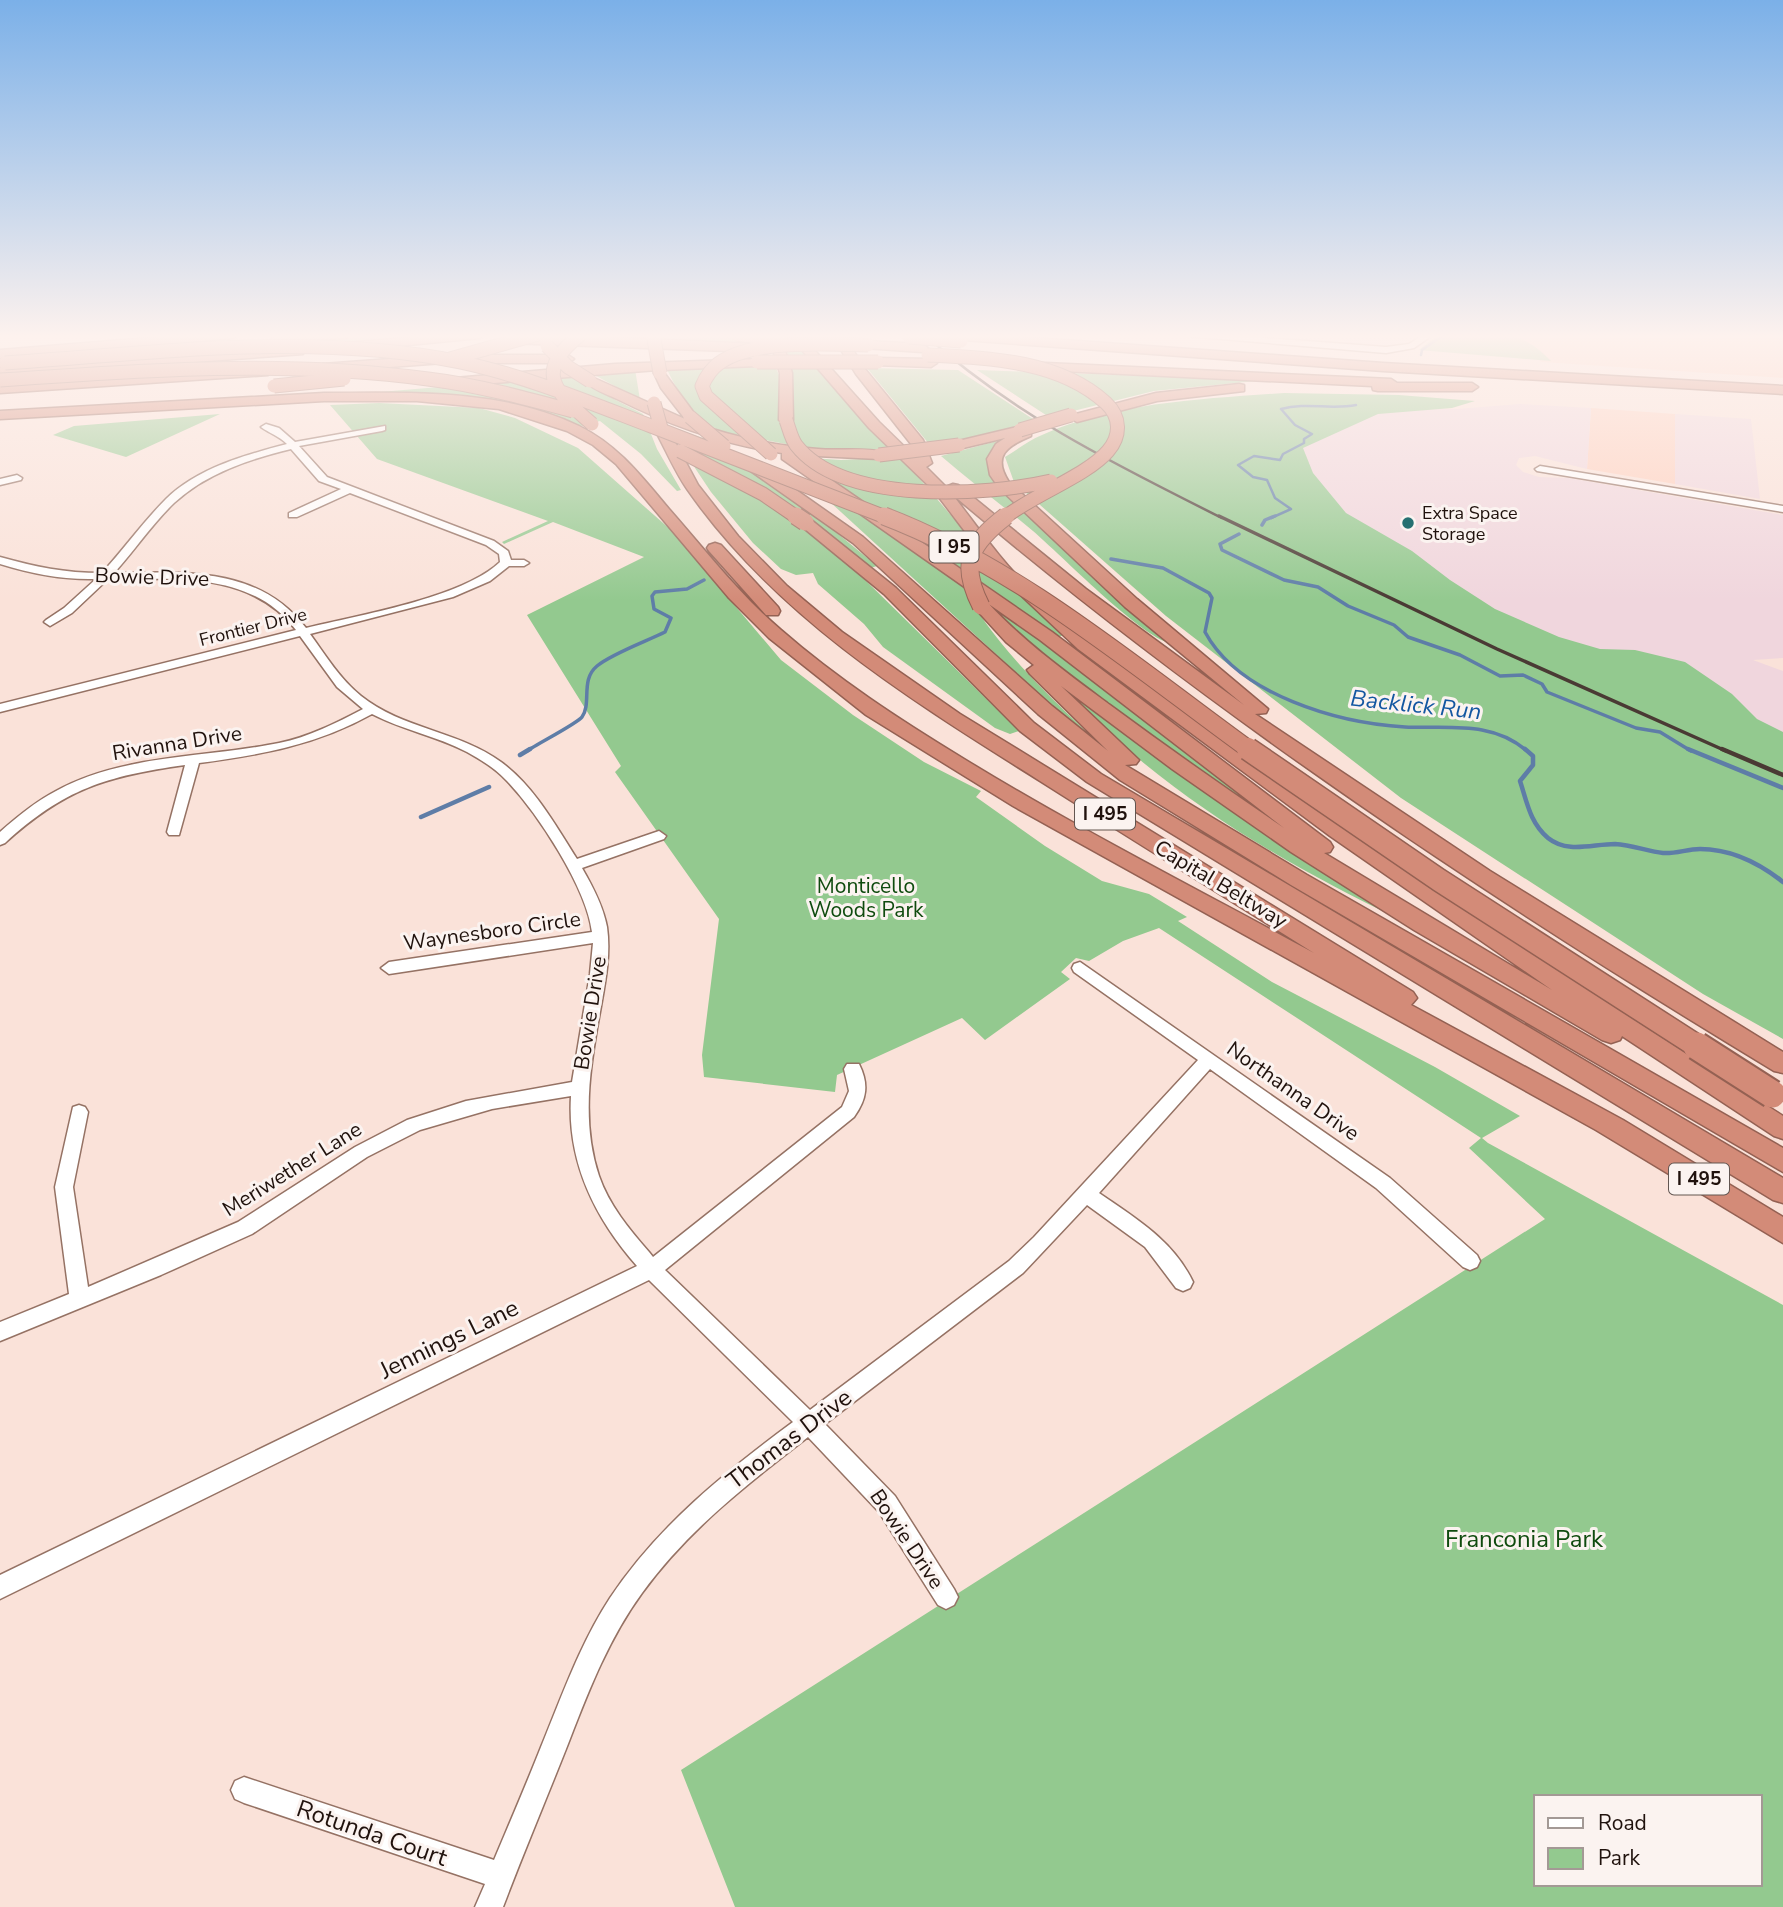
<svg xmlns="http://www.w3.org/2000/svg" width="1783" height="1907" font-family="'Nunito Sans',sans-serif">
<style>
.built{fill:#fecfbd}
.industrial{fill:#f0d6dd}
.green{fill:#93c98f;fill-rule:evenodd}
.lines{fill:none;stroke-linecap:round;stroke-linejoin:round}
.stream-far2{stroke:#5e7da7;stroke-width:2.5}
.stream-far1{stroke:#5e7da7;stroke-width:3.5}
.stream{stroke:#5e7da7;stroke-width:4.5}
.minor-casing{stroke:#957264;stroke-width:3}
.highway-casing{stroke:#946153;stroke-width:3}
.minor{fill:#fff;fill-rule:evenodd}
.highway{fill:#d38b78;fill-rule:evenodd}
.rail-far2{stroke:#4a3a34;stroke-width:2.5}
.rail-far1{stroke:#4a3a34;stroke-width:3.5}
.rail{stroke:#4a3a34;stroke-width:4.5}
.highway-bridge-far3-casing{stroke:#946153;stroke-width:15;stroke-linecap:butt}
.highway-bridge-far2-casing{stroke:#946153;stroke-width:19;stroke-linecap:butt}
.highway-bridge-far1-casing{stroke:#946153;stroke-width:25;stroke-linecap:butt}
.highway-bridge-casing{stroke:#946153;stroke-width:31;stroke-linecap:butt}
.highway-bridge-far3{stroke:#d38b78;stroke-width:13}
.highway-bridge-far2{stroke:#d38b78;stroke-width:17}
.highway-bridge-far1{stroke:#d38b78;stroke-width:22}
.highway-bridge{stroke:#d38b78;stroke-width:27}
.poi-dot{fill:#257071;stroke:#fbf3f0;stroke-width:2.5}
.labels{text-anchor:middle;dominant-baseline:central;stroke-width:6;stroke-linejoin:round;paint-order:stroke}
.far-poi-label{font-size:18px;fill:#20120d;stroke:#fbf3f0;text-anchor:start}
.far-street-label{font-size:18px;fill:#20120d;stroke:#fbf3f0}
.shield{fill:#fbf3f0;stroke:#625651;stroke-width:2}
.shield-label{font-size:19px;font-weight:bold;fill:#20120d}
.street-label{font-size:21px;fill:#20120d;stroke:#fbf3f0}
.park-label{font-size:21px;fill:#0f4b0e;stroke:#fbf3f0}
.water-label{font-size:23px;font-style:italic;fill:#1457a1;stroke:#fbf3f0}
.near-street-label{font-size:24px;fill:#20120d;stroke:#fbf3f0}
.near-park-label{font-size:24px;fill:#0f4b0e;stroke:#fbf3f0}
</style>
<rect width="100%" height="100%" fill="#fae2d9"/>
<path class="built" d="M1498 334H1783V378L1542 362Z
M1591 408 1675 414V484L1587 469Z"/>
<path class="industrial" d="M1214 334H1316L1328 343 1251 337Z
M1335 334H1416L1407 341 1395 345H1378L1348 344Z
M1520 404 1591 408 1587 469 1535 456 1519 458 1516 465 1523 472 1539 477 1568 478 1783 515V658L1753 660 1783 671V743L1503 625 1181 407 1457 409Z
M1675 414 1751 419 1760 499 1675 484Z"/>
<path class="green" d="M396 334H454L331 345 245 344Z
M545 334H768L774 346 626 338 507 336Z
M781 334H789L864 422 893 450 807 448 723 432C696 422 677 392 666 367L762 366 776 368 780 377 781 420H793L792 367Z
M1439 334C1488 334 1515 323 1551 361L1419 350Z
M867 368 958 370 1036 421 967 440 929 444Z
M635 369 640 400 591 373Z
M977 370 1266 380 1154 391 1049 417Z
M569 376 643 414 657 449 681 490 677 491 641 454 600 421 581 426 547 413 461 395 380 392Z
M1284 393 1399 395 1475 401 1452 408 1378 414 1303 448 1313 473 1346 513 1412 551 1450 580 1495 609 1559 637 1600 649 1635 650 1685 662 1732 694 1757 719 1783 732V1039L1703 994 1401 798 1166 616 1014 482 1005 457C1017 450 1029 440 1042 435 1117 402 1203 399 1284 393Z
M379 403 479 408 515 418 578 448 671 530 781 660 853 715 924 762 981 791 976 797 1045 846 1102 881 1149 894 1187 917 1178 921 1272 982 1435 1067 1520 1116 1482 1138 1488 1143 1783 1305V1907H735L681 1770 1545 1219 1469 1148 1481 1138 1159 928 1123 941 1089 961 1076 958 1061 972 1070 979 985 1040 962 1018 837 1075 835 1092 704 1077 702 1055 719 919 615 772 621 766 527 615 644 557 553 522 504 544 502 542 548 521 377 459 330 405ZM1536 1797H1760V1884H1536Z
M220 414 126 457 53 435 74 426Z
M678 429 708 440 837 533 877 566 857 572 1019 731 1010 734 995 728 883 647 864 624 818 584 813 573 796 575 781 569 753 543 711 492 695 468Z
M997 441 987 463 990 474 1170 643C1141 637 1060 554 1033 531 1003 506 971 482 941 456Z
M796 457 841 460 901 457 1015 590 1063 635 1059 637Z
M811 479 964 585C985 637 1058 705 1100 744L1068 720 806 480Z
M986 600 1076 664 1280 825C1227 796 1178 755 1130 720 1081 684 1022 649 986 600Z
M1075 693 1399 919C1303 873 1208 819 1127 749 1107 732 1088 713 1069 694Z"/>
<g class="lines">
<path class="stream-far2" d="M1421 355 1422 350 1445 334
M1271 518 1291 509 1275 498 1267 480 1253 477 1238 465 1254 456 1280 460 1283 454 1304 443V439L1312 434 1295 425 1281 409C1306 402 1331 410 1356 405"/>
<path class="stream-far1" d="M1262 525 1265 520 1275 516
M1239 534 1220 544 1222 550 1284 580 1318 587 1348 606 1394 625 1408 637 1460 655 1500 676 1523 675 1542 684 1547 692 1636 728 1660 732 1691 751
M1111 559 1163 568 1209 593 1212 598 1205 632C1239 695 1338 723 1405 727 1447 729 1492 720 1527 751
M527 751C537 744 578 723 582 717 592 703 580 680 597 666 611 654 647 641 665 632L671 618 654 609 652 596 655 592 687 589 704 580"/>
<path class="stream" d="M1525 749 1533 756V765L1520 781C1527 802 1530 823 1548 838 1568 854 1592 844 1615 844 1632 845 1647 851 1663 853 1676 854 1687 849 1700 849 1731 849 1759 863 1783 882
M1688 749 1783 788
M520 755 530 749
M421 817 489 787"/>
<g class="minor-casing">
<path id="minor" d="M1182 334H1213L1386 347 1409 344 1425 334H1434L1414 348 1386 353 1186 336Z
M266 424 279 428 295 442 385 426V430L382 431 299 446 327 477 494 541 508 551 511 560H524L529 563 524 566H509L490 581 453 597 310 634C326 656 340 679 361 696 402 729 459 731 501 762 534 786 556 826 577 859L659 831 666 836 664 839 582 868C593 887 603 906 607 927 611 955 605 984 600 1012 590 1066 581 1122 599 1176 609 1205 629 1229 649 1252L653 1257 842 1107 849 1091 844 1069 847 1064H859C869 1084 867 1099 854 1117L665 1270 810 1410 1009 1261 1034 1237 1198 1060 1074 972 1072 968 1074 964 1080 962 1390 1178 1477 1255 1480 1261 1477 1267 1470 1270 1463 1267 1376 1188 1210 1069 1099 1193C1135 1218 1173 1240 1193 1282L1190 1288 1183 1291 1176 1288 1145 1247 1087 1205 1023 1273 825 1424 895 1496 954 1589 958 1597 954 1605 946 1609 938 1605 879 1512 808 1437C747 1484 688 1530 642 1593 607 1641 587 1695 566 1749 545 1802 523 1854 503 1907H475L485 1884 244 1803 235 1799 231 1790 235 1781 244 1777 494 1860C510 1822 526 1785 541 1747 562 1696 580 1644 610 1598 658 1526 724 1473 793 1422L649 1280 0 1599V1575L637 1266C594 1217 567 1162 571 1096L492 1109 420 1130 367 1157 252 1234 161 1275 0 1341V1322L69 1294 55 1187 73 1107 79 1105 85 1107 88 1112 73 1187 88 1287 238 1222 355 1147 407 1120 466 1101 572 1082 590 974 593 943 389 974 381 968 389 962 592 932C587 888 537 812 506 780 495 768 481 760 467 752 437 736 402 730 372 714 317 745 260 755 199 763L179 835H169L167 832 185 765C106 776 64 789 5 843L0 845V832C18 816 35 802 56 791 123 754 206 758 279 743 309 737 336 723 363 709L337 687 300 636 0 712V704L296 630C251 571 175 579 108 579L72 613 50 626 44 622 46 620 64 608 96 579C63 580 32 574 0 564V557C36 567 64 573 102 573 124 549 143 522 166 499 198 468 245 455 287 444 279 436 269 433 261 427ZM291 449 319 481 341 489 289 513V517H297L350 493 486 545 499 554 500 562C462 598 359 615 306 628 258 566 185 572 114 573 135 550 152 524 174 503 206 473 250 459 291 449Z
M1540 466 1783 506V512L1537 471 1535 469Z
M17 475 22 478 21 480 0 485V479Z"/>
</g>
<g class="highway-casing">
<path id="highway" d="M196 334H240L234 338 0 358V350Z
M276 334H352L346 338 272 341V335Z
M446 334H486L480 338 347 351 341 347 347 343Z
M768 334H780L792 373 793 420 786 424 779 420 780 373Z
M788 334H800L879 422 916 458 911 444 856 374 831 334H843L865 369 923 440 932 463 926 467 946 487 953 484 958 485 1086 589 1244 705 1125 607 999 488 990 475 987 459 996 444 1005 438 959 449 952 445 954 442 1017 427 1031 430V436C1007 446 992 456 1009 482L1137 599 1268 709 1266 713 1255 714 1490 871 1783 1052V1073L1774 1071C1488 898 1207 711 952 494 977 526 1000 560 1029 588 1101 656 1185 710 1264 768 1433 891 1608 1003 1783 1116V1139L1774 1136 1622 1036 1620 1040 1611 1043 1602 1040 1414 930 1291 852 1172 769 1061 686 1139 760 1136 764 1125 765 1307 875 1783 1148V1172L1291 885 1120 780 1038 714 853 543 745 467V461H755L863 537 1052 706 1108 751 1030 674 1027 670 1034 665 1006 642 973 606 975 602H987C1024 642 1067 673 1110 705 1167 747 1225 788 1284 828L1040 640 782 459V453C724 445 669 425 617 399 606 394 592 389 584 381L590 377 594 378 685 419 661 388 654 373 657 370 443 387 437 383 443 379 615 364 761 359 763 362 757 366 662 370 697 417 688 421C730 436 773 446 818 449 839 451 863 447 884 452V458L879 459 795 455 1052 632 1330 842 1333 847 1330 852 1324 853 1552 990 1330 836 1078 649 995 571 935 492 869 428Z
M930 334H980L1383 363 1783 386V394L1383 371 936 338Z
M510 336 606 337 756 344 762 348 756 352 506 343 504 340Z
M868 341 922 344 928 348 922 352 864 348V342Z
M299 347 303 348V354L0 376V368Z
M443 355H568L574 359 568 363H443L323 372 317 368 323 364Z
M878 358 931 359 937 363 931 367 874 365 872 362Z
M1024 362 1391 379 1397 383H1472L1478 387 1472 391H1378L1373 390 1372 386 1020 369 1018 366Z
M264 368 270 372 268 375 0 393V385Z
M1239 384 1244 385V391L1157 401 1077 422 1070 418 1072 415 1156 393Z
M324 393C408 393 501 388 579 426 618 445 642 477 669 509 705 550 739 594 781 630 837 679 900 720 964 759 1078 829 1197 889 1314 953 1223 896 1131 839 1040 781 910 699 776 617 687 489 674 470 665 448 654 428L656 425H666L698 485 738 536 787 586 842 632 960 714 1413 992 1417 998 1411 1005 1623 1120 1783 1217V1243L1596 1130 1013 806 866 715 769 638 729 598 616 464 593 445 567 431 499 409 417 401H324L0 419V411Z
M805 517 810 519 896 588 1034 723 1101 774 1783 1178V1203L1773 1200 1087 782 1020 731 884 594 800 525 797 522Z
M715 543 721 545 778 607 780 611 778 615H766L709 551 707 548 709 545Z"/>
</g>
<use href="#minor" class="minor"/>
<use href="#highway" class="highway"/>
<path class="rail-far2" d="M924 334C1012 414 1116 465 1222 518"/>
<path class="rail-far1" d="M1219 516 1497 649 1726 751"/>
<path class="rail" d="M1722 749 1783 775"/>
<g class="highway-bridge-far3-casing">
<path id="highway-bridge-far3" d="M581 334C533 372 554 391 592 424
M653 334 660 373
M736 334 778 339
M909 337 961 341
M547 346 568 367 590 381
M928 355C989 358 1059 360 1106 403 1121 417 1121 436 1108 451 1088 475 1031 496 1004 518
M450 359 538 334
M757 362H878
M5 363C152 353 314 332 460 362 526 376 588 402 651 426 730 457 809 487 888 518
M0 380C143 370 286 360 428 379 477 385 525 398 573 411
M274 386 344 379
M654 403 661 428
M690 417 724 446
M786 420C789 428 791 438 796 445 843 505 985 496 1051 481
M1020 430 1071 415
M680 451 763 494 798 518
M771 454 706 396 702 386C704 381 707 376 710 372 736 337 829 344 868 345
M879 455 959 445"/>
</g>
<g class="highway-bridge-far2-casing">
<path id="highway-bridge-far2" d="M796 516 805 522
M884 516C1018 567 1135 667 1251 751
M981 606C959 563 970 544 1006 516"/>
</g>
<g class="highway-bridge-far1-casing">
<path id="highway-bridge-far1" d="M1248 749 1439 880 1700 1048"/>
</g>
<g class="highway-bridge-casing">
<path id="highway-bridge" d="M1697 1046 1772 1094"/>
</g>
<use href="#highway-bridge-far3" class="highway-bridge-far3"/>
<use href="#highway-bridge-far2" class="highway-bridge-far2"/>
<use href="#highway-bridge-far1" class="highway-bridge-far1"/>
<use href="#highway-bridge" class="highway-bridge"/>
</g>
<linearGradient id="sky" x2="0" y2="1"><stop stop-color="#7bb0e8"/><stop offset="0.56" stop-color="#fdf2ee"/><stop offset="1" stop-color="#fdf2ee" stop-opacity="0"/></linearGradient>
<rect width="1783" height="601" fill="url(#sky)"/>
<circle class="poi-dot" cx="1408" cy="523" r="7"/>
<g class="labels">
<g class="far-poi-label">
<text x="1422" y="513">Extra Space<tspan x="1422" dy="21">Storage</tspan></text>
</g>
<g class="far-street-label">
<text transform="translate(253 627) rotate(-14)">Frontier Drive</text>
</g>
<g class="shield">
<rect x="929.5" y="531.5" width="49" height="31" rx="5"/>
<rect x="1075" y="798.5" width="60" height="31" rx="5"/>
<rect x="1669" y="1163.5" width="60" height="31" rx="5"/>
</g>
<g class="shield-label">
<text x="954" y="547">I 95</text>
<text x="1105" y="814">I 495</text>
<text x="1699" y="1179">I 495</text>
</g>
<g class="street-label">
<text transform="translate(152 577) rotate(2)">Bowie Drive</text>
<text transform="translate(177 743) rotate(-9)">Rivanna Drive</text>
<text transform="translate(1221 884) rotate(31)">Capital Beltway</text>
<text transform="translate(492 931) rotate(-8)">Waynesboro Circle</text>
<text transform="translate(590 1013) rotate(-81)">Bowie Drive</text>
<text transform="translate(1293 1091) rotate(35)">Northanna Drive</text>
<text transform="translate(292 1169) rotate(-32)">Meriwether Lane</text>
<text transform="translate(907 1539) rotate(56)">Bowie Drive</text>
</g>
<g class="park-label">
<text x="866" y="886">Monticello<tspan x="866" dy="24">Woods Park</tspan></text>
</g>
<g class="water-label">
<text transform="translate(1416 705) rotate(6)">Backlick Run</text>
</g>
<g class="near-street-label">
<text transform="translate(449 1339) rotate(-26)">Jennings Lane</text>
<text transform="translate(789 1439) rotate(-37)">Thomas Drive</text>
<text transform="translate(372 1833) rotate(19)">Rotunda Court</text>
</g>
<g class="near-park-label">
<text x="1524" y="1539">Franconia Park</text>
</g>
</g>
<rect x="1534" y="1795" width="228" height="91" fill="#fbf3f0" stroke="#a39995" stroke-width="2"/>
<rect x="1548" y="1818" width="35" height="10" fill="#ffffff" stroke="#a39995" stroke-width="2"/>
<text x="1598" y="1830" font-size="21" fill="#20120d">Road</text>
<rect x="1548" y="1848" width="35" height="21" fill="#93c98f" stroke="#a39995" stroke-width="2"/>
<text x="1598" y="1865" font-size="21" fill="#20120d">Park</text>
</svg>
